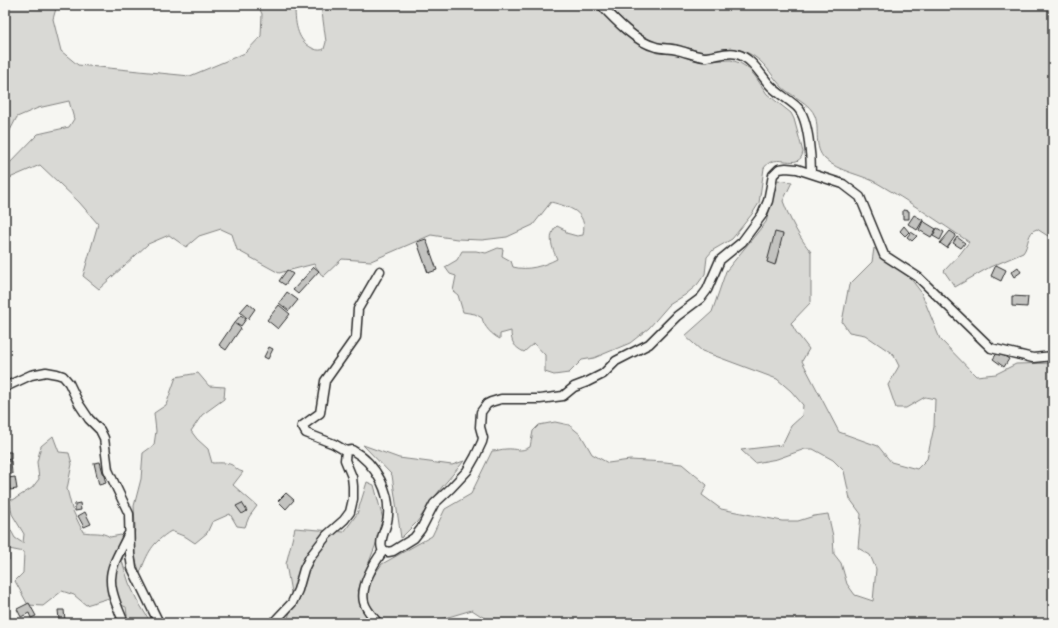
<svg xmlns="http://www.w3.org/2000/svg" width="1058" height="628" font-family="Pangolin,sans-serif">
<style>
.green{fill:#d9d9d5;stroke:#828280}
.building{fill:#c3c3c0;stroke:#2b2b2b}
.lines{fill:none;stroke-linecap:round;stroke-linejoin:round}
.street-casing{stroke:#2b2b2b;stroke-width:11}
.street{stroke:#f6f6f2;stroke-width:8}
</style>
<rect width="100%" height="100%" fill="#f6f6f2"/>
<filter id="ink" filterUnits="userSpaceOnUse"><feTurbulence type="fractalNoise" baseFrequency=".025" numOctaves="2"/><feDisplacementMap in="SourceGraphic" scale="8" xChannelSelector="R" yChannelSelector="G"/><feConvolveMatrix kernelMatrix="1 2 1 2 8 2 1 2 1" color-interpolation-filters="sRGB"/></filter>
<g filter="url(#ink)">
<path class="green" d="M5 5H57L53 19 61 51 78 65 190 76 245 53 261 36 262 14 258 5H295C295 21 296 40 312 48 316 50 320 51 324 49L326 42 321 5H596L619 30 632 39 657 53 675 54 699 61 731 60 740 63 748 68 755 76 767 94 791 113 794 119 803 152C799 173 776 150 764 168L759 203 752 214 732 239 713 250 707 257 705 274 697 285 685 295 669 305 649 328 630 343 594 358 582 360 569 373 554 375 545 372V355L534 343 524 352C514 347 511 342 511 331L500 334V339C492 335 484 327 482 318L475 314 463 312 458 295 453 291 456 276 450 274 445 267 457 260 462 251H476L486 253 498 248 503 249 502 256 511 261 513 267C528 271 543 266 557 259 552 248 547 235 557 226L565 230 566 233 577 236 583 235C588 211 569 207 551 202L533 225 507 237 482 240 457 239 431 235 371 261 342 259 323 277 314 264 279 273 237 250 232 234 221 229 199 236 186 247 169 235 148 244 99 289 83 276 98 224 79 202 40 165 5 180V168L38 134 69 127 74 119 69 101 38 108 17 117 5 140Z
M608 5H1053V236H1048L1037 229C1027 231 1029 246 1023 253L990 267 955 287 944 271 960 254 969 242C939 222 909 201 877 183 861 174 839 172 825 159 813 147 820 130 815 116 810 103 793 97 783 88 773 78 767 65 755 57 746 51 734 47 723 49 718 50 713 52 708 52 698 52 689 48 679 45 672 43 663 44 655 42 636 35 622 19 608 5Z
M778 180 792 182 783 201C790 220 799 237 811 252V302L791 323 796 332 809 349 802 361 839 432 878 446 891 462 917 469 927 459 934 427 935 399 925 397 906 408H896L888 385 899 366 893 354 865 335 849 332 842 322 849 285 872 262 874 248 911 279 921 292 940 339 976 376 996 374 1016 364 1053 363V623H492L472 610 428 623H286L293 604 286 564 295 528 344 532 357 514 367 482 374 485 384 523 358 591 365 600 371 579 382 564 432 536 445 509 471 494 492 451C497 451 501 449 506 449 517 448 519 453 530 447L533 431 539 425 555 422 569 425 581 435 592 454 608 463 630 460 665 462 682 464 707 485 702 495 721 509 782 521H798L814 516 828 514 833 536 834 554 841 563 847 584 855 595 873 601 876 569 870 555 858 548 861 514 850 499 844 471 833 460 813 449H805L777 459 755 463 741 450 782 445 791 426 802 416 803 405 791 391 777 379 702 351 685 336 712 312 726 271 766 222Z
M198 373 209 386 225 387 224 399 202 415 191 431 197 439 208 449 212 463C219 463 226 462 232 465 236 468 238 471 243 472L233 485 257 506 249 517 245 527 237 526 230 514 212 522 207 533 195 543 186 537 171 531C152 543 148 552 140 573L133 552 135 527 134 506 141 479 143 453 154 445 156 431 154 413 166 405 176 377Z
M53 436 59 452 69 453 72 464 67 489 72 509 83 532C94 534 101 531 110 537L121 535 125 545 122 561 129 583 137 600 151 623H128L126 607 106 599 86 605 74 595 62 591 43 606 28 605 15 581 23 573 24 552 9 549V560L5 558V525H8L15 538 23 543 24 534 12 514 10 504 5 502V496L13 500 32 488 39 479 37 462 41 446Z
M363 445 399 458 452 465 464 461 442 487 417 522 401 538 392 475Z"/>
<path class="building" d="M903 210 909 211V219H903Z
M914 215 923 220 917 230 908 224Z
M923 221 936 229 931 237 919 230Z
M904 226 909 232 905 236 900 231Z
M937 228 944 232 940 240 933 236Z
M950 231 956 235 947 248 940 243Z
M775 232 783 234 775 265 767 262Z
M911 232 917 236 912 241 907 237Z
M957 237 965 243 961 248 953 243Z
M426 239 437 270 428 273 417 242Z
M996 265 1006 270 1001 281 991 276Z
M314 267 319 271 298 294 293 290Z
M1018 267 1021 272 1014 277 1011 272Z
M287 270 293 274 285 285 279 281Z
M287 292 298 300 289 311 279 303Z
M1012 296 1028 297 1027 307 1012 306Z
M248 303 255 309 248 319 240 312Z
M279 305 290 314 278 329 267 320Z
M241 315 246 319 241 326 235 322Z
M234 323 241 328 226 350 219 345Z
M269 347 273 349 268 359 264 357Z
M998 352 1009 359 1004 367 993 359Z
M5 452H11V459L5 460Z
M5 461H11L12 474H5Z
M100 462 106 483 99 485 94 463Z
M15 477 17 489 10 490 8 478Z
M286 493 294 500 286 509 278 501Z
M80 503 81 510 75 511V504Z
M242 503 247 511 242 514 236 506Z
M85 512 91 524 84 527 78 516Z
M29 603 36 616 31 618 29 613 21 617 17 609Z
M58 610H64L65 620H59Z"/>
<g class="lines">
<g class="street-casing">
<path id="street" d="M601 5C615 20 636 42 656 47 663 49 670 48 677 50 686 52 695 56 704 57 715 57 726 51 737 54 751 58 759 72 768 83 776 93 789 99 798 108 809 120 811 158 811 173
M5 387 31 375 46 372 57 374 63 376 69 383 79 404 89 419 100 430 104 438 108 470 129 514 130 554 132 568 159 623
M346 451 334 444 306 433 302 426 320 413 325 381 356 337 358 309 380 271
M124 623C119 610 111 595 111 581 110 565 122 549 128 535
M273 623 292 603 298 590 304 569 310 557 327 535 344 520 350 512 353 499V486L352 477 345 460 346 451 352 450C376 463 393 495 387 522 385 531 379 540 382 549L388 552 393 551 414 538 421 529 434 504 451 488 467 471 475 457 482 442 483 438 480 427 481 412 487 404 491 402 501 399H540L563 396 574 387 587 382 603 374 616 361 649 344 677 316 701 298 707 290 720 260 742 242 762 215 768 201 773 175 779 169 786 168 797 169 843 184 860 197 884 255 918 277 991 348 1033 358 1053 356
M378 623C373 617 366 610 364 602 360 586 374 563 383 551"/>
</g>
<use href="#street" class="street"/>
</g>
</g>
<rect width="1058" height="628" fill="none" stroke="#f6f6f2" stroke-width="20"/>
<rect x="10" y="10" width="1038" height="608" fill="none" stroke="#2b2b2b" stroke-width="1.5" filter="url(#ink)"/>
</svg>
